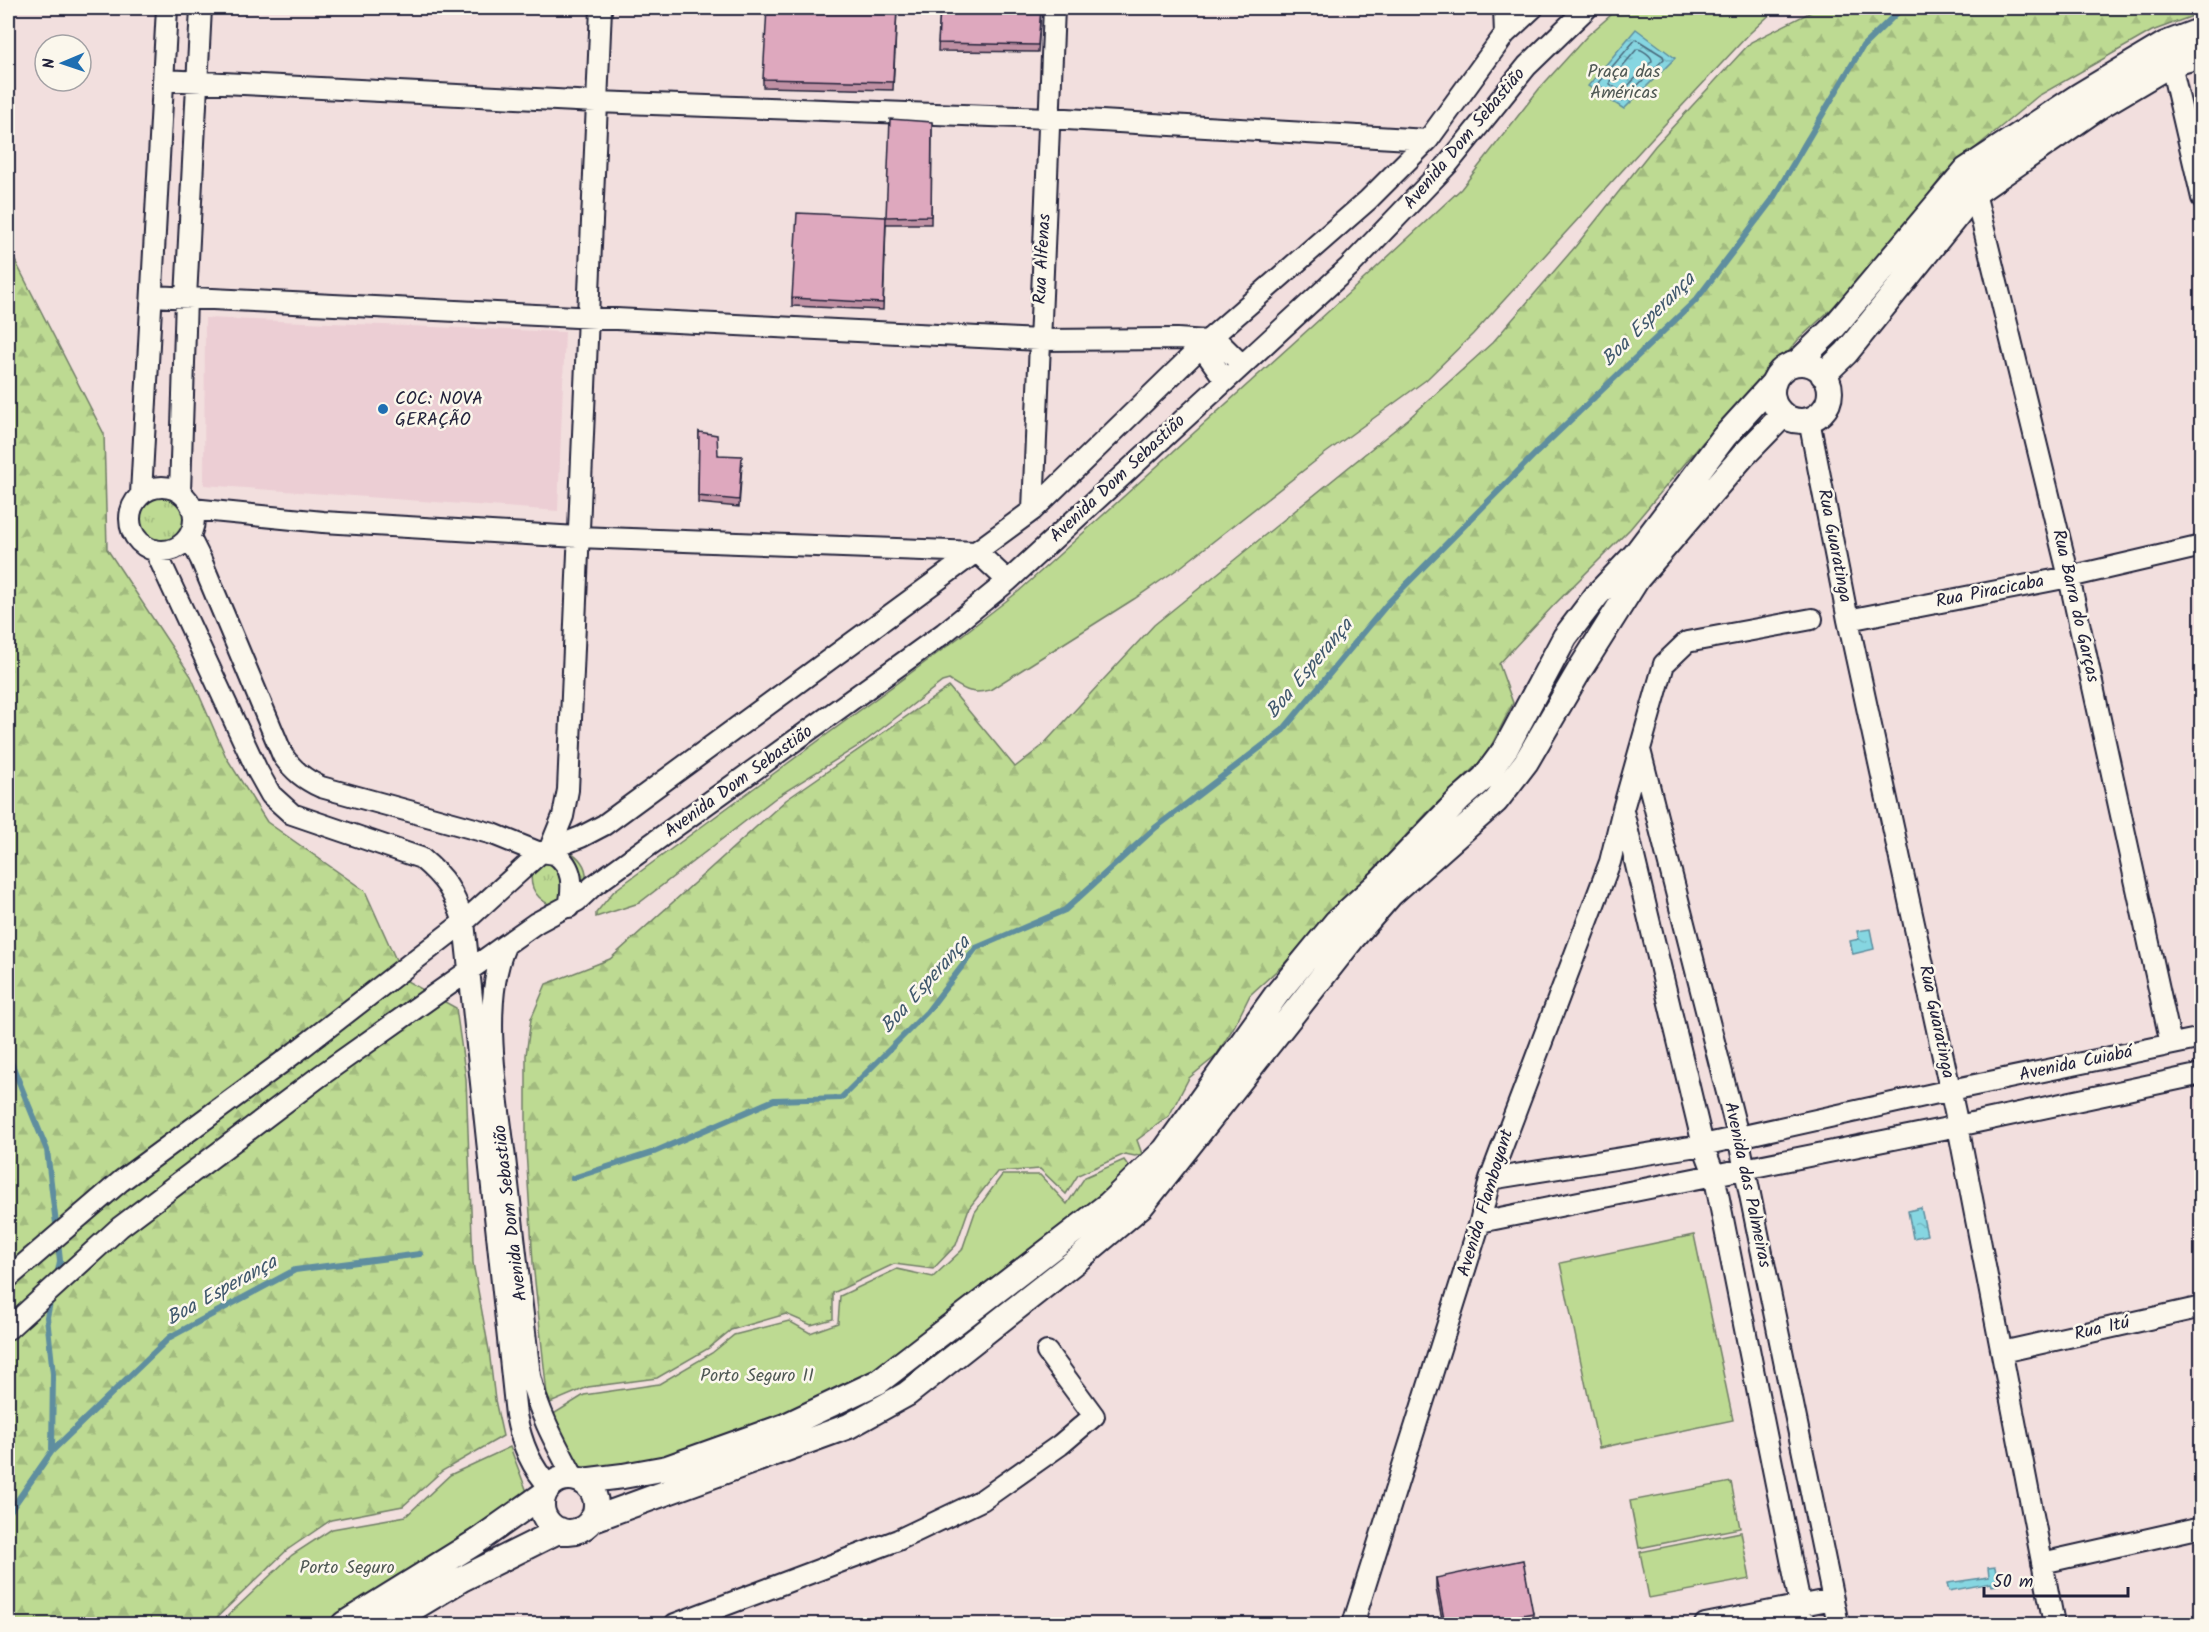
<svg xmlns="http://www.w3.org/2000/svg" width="2209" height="1632" font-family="Kalam,sans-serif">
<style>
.built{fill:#ecced4}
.grass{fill:url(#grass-tufts);stroke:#707e66;stroke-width:1.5}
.forest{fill:url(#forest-firs);stroke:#707e66;stroke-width:1.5}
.green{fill:#bdda92;stroke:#707e66;stroke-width:1.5}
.water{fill:url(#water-ripples);stroke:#5e8e9f;stroke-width:1.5}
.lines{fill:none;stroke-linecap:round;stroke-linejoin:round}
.shore{stroke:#4a6a7d;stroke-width:1.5}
.stream{stroke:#5e8e9f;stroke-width:6}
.minor-casing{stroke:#22223b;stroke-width:24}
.major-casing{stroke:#22223b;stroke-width:28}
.minor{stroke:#fbf7ec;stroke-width:20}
.major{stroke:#fbf7ec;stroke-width:24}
.wall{fill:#bf90a3;stroke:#22223b;stroke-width:1.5}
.building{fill:#dea8be;stroke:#22223b;stroke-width:1.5}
.poi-dot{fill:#1f6fb2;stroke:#fbf7ec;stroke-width:2}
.labels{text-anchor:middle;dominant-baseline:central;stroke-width:5;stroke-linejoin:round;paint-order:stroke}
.park-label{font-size:18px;fill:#505955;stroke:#fbf7ec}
.street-label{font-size:18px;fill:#22223b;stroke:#fbf7ec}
.poi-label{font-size:18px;fill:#22223b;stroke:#fbf7ec;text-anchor:start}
.water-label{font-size:20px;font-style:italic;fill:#40586d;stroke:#fbf7ec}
</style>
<defs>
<pattern id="grass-tufts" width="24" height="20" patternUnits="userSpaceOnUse" patternTransform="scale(1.5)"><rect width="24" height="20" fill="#bdda92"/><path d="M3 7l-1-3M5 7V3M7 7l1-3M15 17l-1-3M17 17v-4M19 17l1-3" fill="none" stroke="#a2bb7f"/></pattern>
<pattern id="forest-firs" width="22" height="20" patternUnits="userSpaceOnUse" patternTransform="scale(1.5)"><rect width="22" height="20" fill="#bdda92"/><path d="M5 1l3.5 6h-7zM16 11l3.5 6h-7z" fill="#a2bb7f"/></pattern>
<pattern id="water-ripples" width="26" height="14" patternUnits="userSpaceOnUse" patternTransform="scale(1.5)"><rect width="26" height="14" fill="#86d6e1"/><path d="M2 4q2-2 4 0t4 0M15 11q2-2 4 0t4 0" fill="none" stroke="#73b7c2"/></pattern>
</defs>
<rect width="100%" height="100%" fill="#f2dfde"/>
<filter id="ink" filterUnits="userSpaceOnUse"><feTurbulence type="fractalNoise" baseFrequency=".0167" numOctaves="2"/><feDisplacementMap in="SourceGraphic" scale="12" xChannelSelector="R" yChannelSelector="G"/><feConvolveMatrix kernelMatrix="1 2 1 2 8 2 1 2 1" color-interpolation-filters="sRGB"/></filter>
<g filter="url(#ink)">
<path class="built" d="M205 318 565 332 558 511 204 485Z"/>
<path class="grass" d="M137 519a25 25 0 1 1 50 0a25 25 0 1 1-50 0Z
M567 850C584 859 590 872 584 890L550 905C533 896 528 884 533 865Z"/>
<path class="forest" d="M1819 8H2201V13L2152 31 2038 96 1944 174 1896 238 1857 285 1798 340 1737 415 1703 442 1630 529 1553 606 1499 664 1513 703 1486 756 1428 812 1365 879 1327 915 1285 963 1250 995 1235 1025 1216 1056 1189 1078 1169 1116 1137 1140 1142 1154 1135 1156 1125 1154 1078 1175 1066 1194 1040 1169 997 1172 969 1208 956 1245 933 1269 894 1264 833 1293V1319L811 1325 786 1314 731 1330 709 1348 657 1378 588 1387 548 1404 533 1263 526 1150V1055L531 1019 546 984 610 959 786 800 949 687 1015 767 1041 747 1154 625 1408 419 1493 342 1575 247 1655 146 1751 42Z
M8 247 104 434 107 549 191 676 226 757 267 822 365 891 405 980 456 1008 466 1079 473 1263 489 1350 495 1400 503 1436 442 1471 403 1506 331 1520 287 1550 210 1624H8Z"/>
<path class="green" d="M1619 8H1777L1750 33 1652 138 1473 334 1426 380 1323 455 1182 566 1134 599 990 690C970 695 965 690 949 680L942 682 863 743 778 796 639 903 596 917V913L614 891 961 636 1019 591 1351 291 1461 189 1539 89 1587 36Z
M1124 1160 1131 1170 1138 1173 875 1376 668 1462 627 1468 576 1467 547 1418 584 1395 659 1384 712 1353 734 1335 789 1321 810 1333 838 1323 840 1296 897 1269 933 1277 962 1250 975 1212 1002 1175H1040L1067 1204 1085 1177Z
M1694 1235 1733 1420 1599 1448 1560 1263Z
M510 1447 529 1497 373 1600 329 1624H219L292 1555 332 1529 406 1516 450 1475Z
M1731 1482 1740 1528 1639 1548 1630 1501Z
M1741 1532 1750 1579 1649 1598 1640 1552Z"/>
<path class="water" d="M1636 29 1675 58 1624 109 1588 86Z
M1870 929 1874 949 1853 954 1850 941 1859 939 1857 931Z
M1921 1208 1927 1235 1913 1238 1908 1211Z
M1995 1567 1998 1585 1992 1586 1991 1583 1949 1591 1947 1583 1989 1577 1988 1568Z"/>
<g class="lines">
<path class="shore" d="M1636 39 1663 56 1664 59 1622 101 1600 86 1598 83Z
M1637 49C1642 49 1652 56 1652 61L1624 90 1620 91 1610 84V81Z"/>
<path class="stream" d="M8 1055 47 1150 57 1232
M573 1178 654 1152 774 1100 841 1098 927 1012 976 948 1065 910 1155 828 1283 730 1389 602 1536 453 1696 300 1772 200 1863 46 1902 8
M57 1276 60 1261 58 1242
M51 1298 47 1317 53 1374 52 1451
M8 1514 52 1451 170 1337 295 1270 420 1254"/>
<g class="minor-casing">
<path id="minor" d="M1504 8 1505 34
M2168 52 2202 198
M163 80 596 102 1049 118 1428 140
M1971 182 1975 193 2069 577 2171 1044
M152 296 1039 340 1177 339 1207 341 1220 343 1242 365
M1207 341 1208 356 1225 380
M1809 420 1848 620 1958 1126 2054 1624
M130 519a32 32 0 1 1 64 0a32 32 0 1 1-64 0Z
M180 492 186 298 201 8
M141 494 167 8
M192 509 323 522 578 537 977 552 1008 581
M1033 510 1054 8
M189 536 201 560 283 756C294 771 304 779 321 787L493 834 540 853
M155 550 257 770 271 795 292 814 421 858C446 879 453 891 464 922L516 1415C521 1442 530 1466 549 1486
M1848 620 2069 577 2202 546
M1640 750 1738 1136 1838 1624
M1623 811 1703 1145 1714 1174 1804 1624
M550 848 563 816 568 790 601 8
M542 852 555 854C574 867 573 886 569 907
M505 946C479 1007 499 1103 506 1167 514 1237 522 1306 530 1376 539 1414 556 1444 574 1478
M1490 1179 1703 1145 1951 1090 2202 1038
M1480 1222 1958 1126 2202 1074
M8 1278 121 1181 296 1052 464 922 540 853 581 837 604 825 1033 510 1207 341 1368 200 1428 140 1505 34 1533 8
M8 1329 120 1227 320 1076 536 923 577 901 593 886 944 633 1008 581 1349 267 1448 164 1527 66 1587 8
M2002 1352 2202 1307
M2042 1563 2202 1527
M675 1624 898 1540 982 1500 1060 1445 1094 1416 1047 1352
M1353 1624 1480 1222 1490 1179 1610 862 1623 809 1664 664 1687 642 1812 619
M1705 1624 1833 1599"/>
</g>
<g class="major-casing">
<path id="major" d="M1797 363 1834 327 1966 170 2080 95 2165 44 2202 30
M1772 392a29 29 0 1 1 58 0a29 29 0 1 1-58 0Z
M1823 375 1846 353 1975 193 2100 106 2171 64 2202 55
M542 1505a27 27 0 1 1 54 0a27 27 0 1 1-54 0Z
M582 1481 623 1476 667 1468 785 1426 878 1382 1109 1204 1165 1150 1277 994 1336 922 1381 881 1460 799 1484 778 1506 748 1565 637 1597 595 1635 555 1724 437 1774 382
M591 1520 849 1426 907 1394 1077 1260 1142 1205 1352 939 1391 894 1496 801 1526 762 1579 671 1637 579 1742 457 1783 415
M344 1624 476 1542 544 1494
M387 1624 462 1579 560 1530"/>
</g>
<use href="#minor" class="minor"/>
<use href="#major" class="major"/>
</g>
<path class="wall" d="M897 8 893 90 763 87V79Z
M940 8H1041L1038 52 938 51Z
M932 122 931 224H886L883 310 792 306V298L886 217Z
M699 432 718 455 742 464 739 507 698 503Z
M1436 1578 1533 1613V1624H1443L1436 1589Z"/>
<path class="building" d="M767 8H897L893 82 763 79Z
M940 8H1041L1038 45 938 43Z
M890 119 932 122 931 216 886 217Z
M797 213 886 217 883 303 792 298Z
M699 432 717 435 718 455 742 456 739 500 698 496Z
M1523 1560 1533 1613 1473 1624H1445L1436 1578Z"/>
</g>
<circle class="poi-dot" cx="383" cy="409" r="6"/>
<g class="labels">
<g class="park-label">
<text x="1624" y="72">Praça das<tspan x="1624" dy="21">Américas</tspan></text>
<text x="757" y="1376">Porto Seguro II</text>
<text x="347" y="1568">Porto Seguro</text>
</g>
<g class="street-label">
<text transform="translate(1465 139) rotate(-50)">Avenida Dom Sebastião</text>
<text transform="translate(1043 259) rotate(-87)">Rua Alfenas</text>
<text transform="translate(1118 479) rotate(-43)">Avenida Dom Sebastião</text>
<text transform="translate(1834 546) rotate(79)">Rua Guaratinga</text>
<text transform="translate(1990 592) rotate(-11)">Rua Piracicaba</text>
<text transform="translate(2075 606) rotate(77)">Rua Barra do Garças</text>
<text transform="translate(739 782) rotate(-36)">Avenida Dom Sebastião</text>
<text transform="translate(1936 1022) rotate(78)">Rua Guaratinga</text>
<text transform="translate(2076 1064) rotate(-12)">Avenida Cuiabá</text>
<text transform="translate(1747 1185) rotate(78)">Avenida das Palmeiras</text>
<text transform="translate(1486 1203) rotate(-73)">Avenida Flamboyant</text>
<text transform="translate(511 1213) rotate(-97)">Avenida Dom Sebastião</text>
<text transform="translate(2102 1329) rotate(-13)">Rua Itú</text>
</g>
<g class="poi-label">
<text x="395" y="399">COC: NOVA<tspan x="395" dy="21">GERAÇÃO</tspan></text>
</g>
<g class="water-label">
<text transform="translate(1649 320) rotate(-45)">Boa Esperança</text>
<text transform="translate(1310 669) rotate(-50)">Boa Esperança</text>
<text transform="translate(926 985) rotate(-48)">Boa Esperança</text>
<text transform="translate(222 1291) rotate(-29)">Boa Esperança</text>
</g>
</g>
<rect width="2209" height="1632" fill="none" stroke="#fbf7ec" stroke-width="30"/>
<rect x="15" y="15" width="2179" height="1602" fill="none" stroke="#22223b" stroke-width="2" filter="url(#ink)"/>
<g transform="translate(63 63) rotate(268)"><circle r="28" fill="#fbf7ec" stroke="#a4a2a5" stroke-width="1.5"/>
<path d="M0-4.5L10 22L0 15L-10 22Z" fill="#1f6fb2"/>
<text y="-9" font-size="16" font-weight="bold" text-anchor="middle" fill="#22223b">N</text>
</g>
<path d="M1984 1587v9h144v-9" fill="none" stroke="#22223b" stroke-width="3"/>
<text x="1993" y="1587" font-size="18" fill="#22223b" stroke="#fbf7ec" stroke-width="4.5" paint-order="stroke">50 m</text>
</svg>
